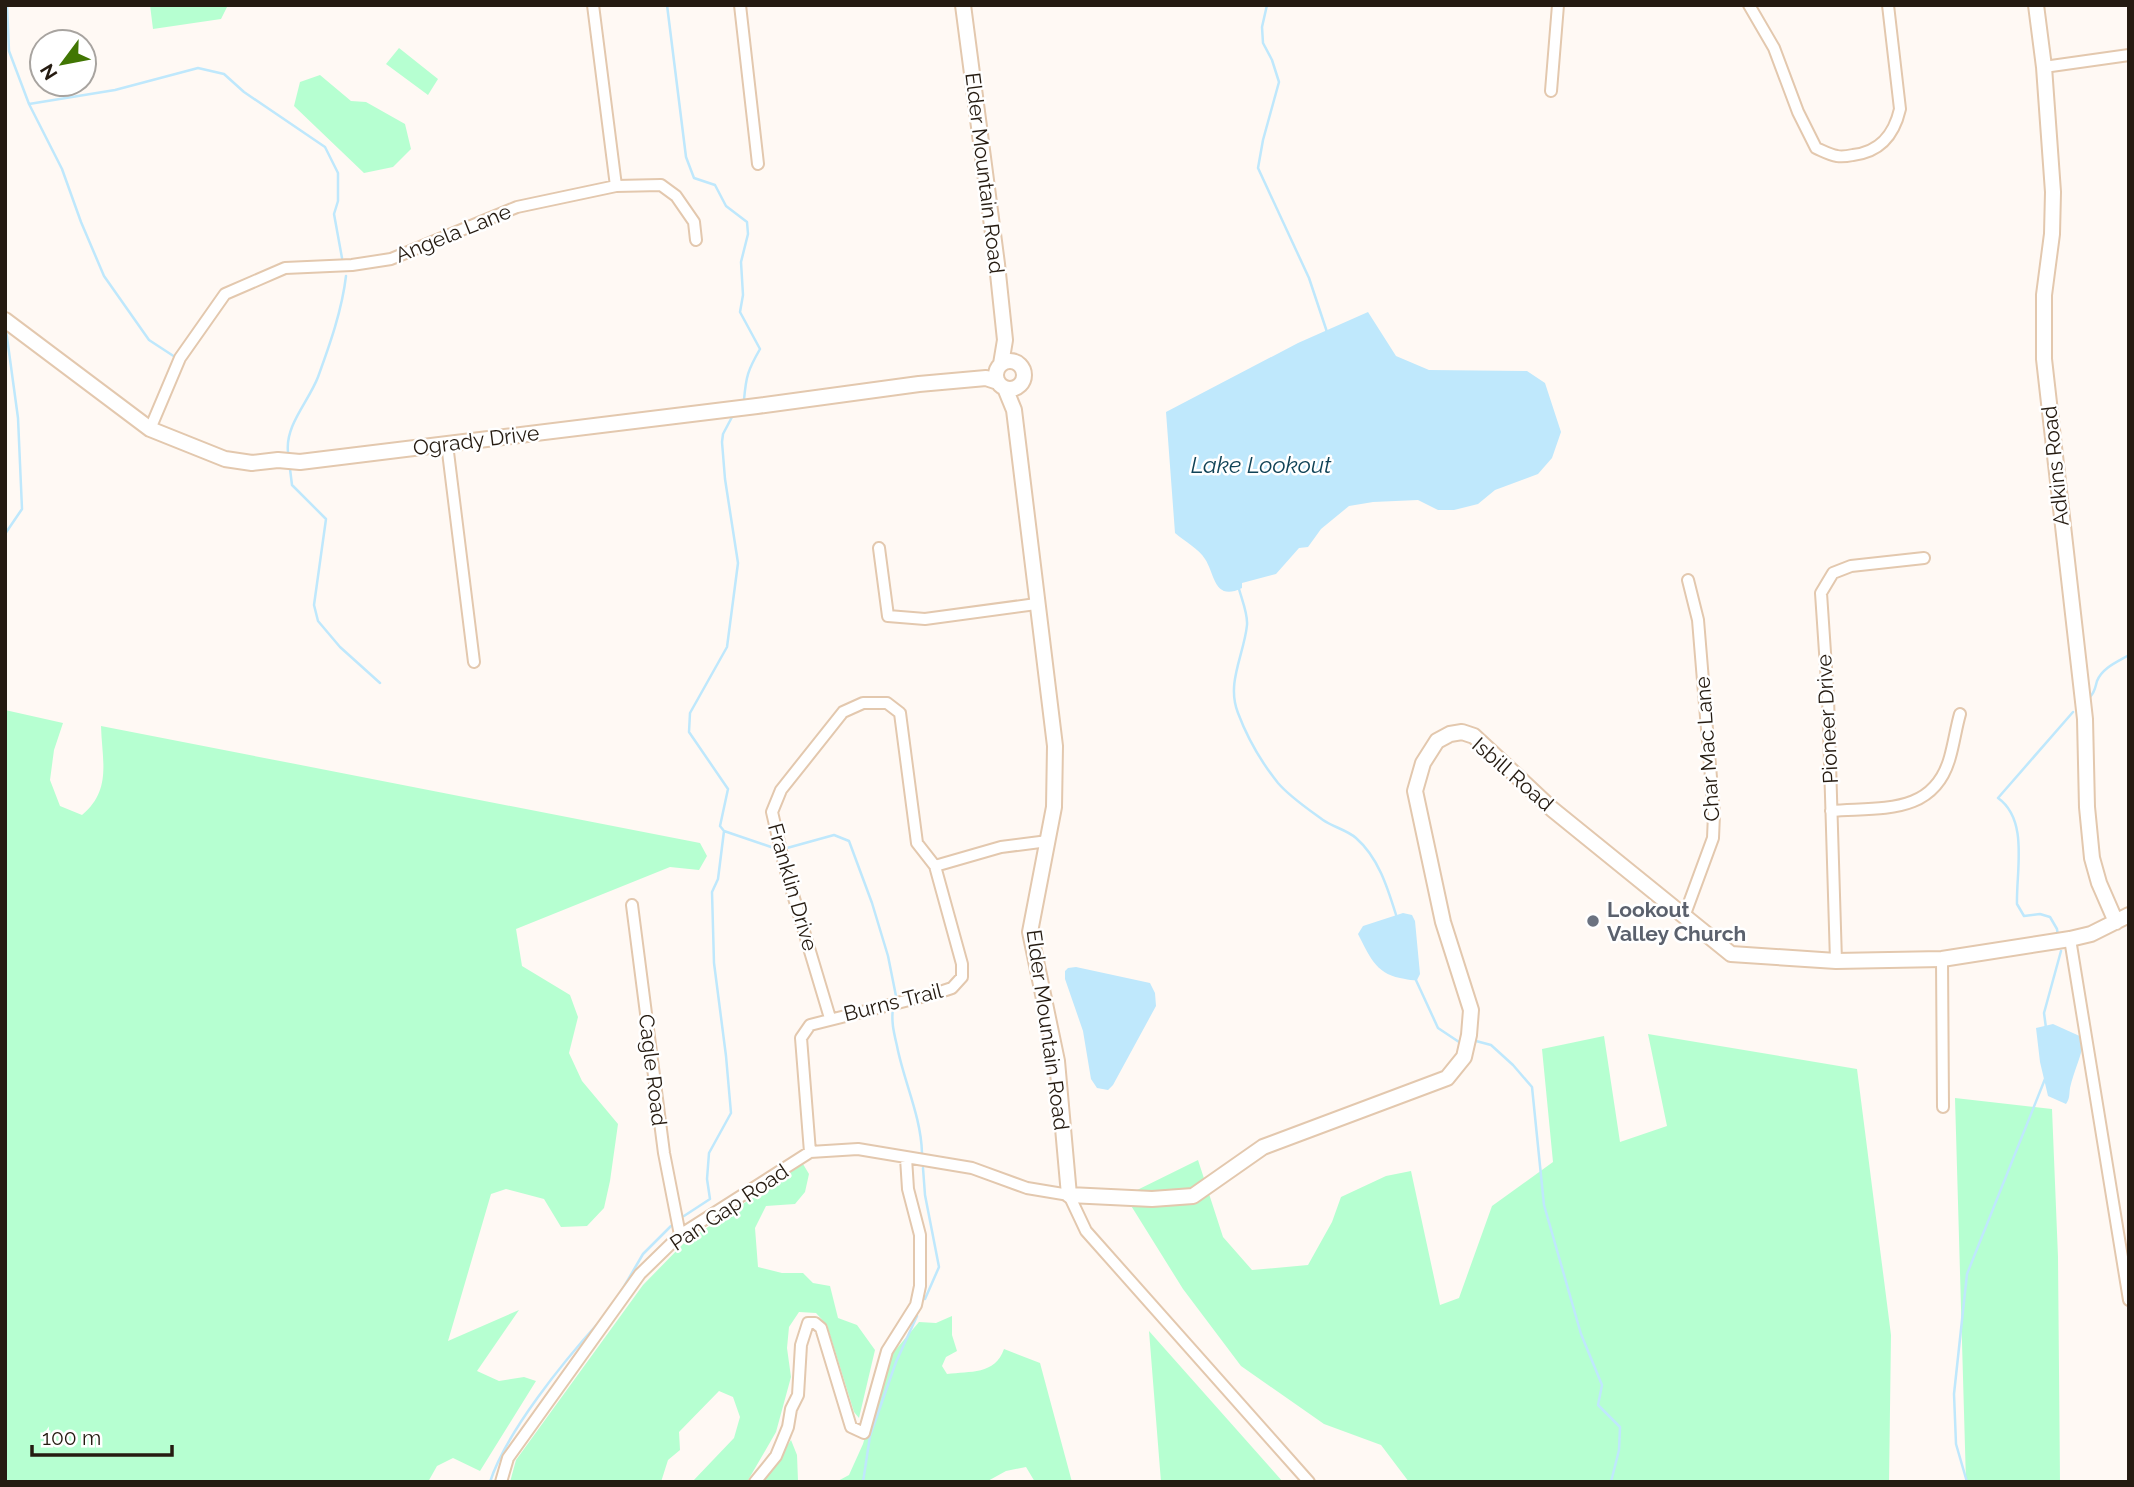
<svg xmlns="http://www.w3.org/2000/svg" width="2134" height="1487" font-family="Raleway,sans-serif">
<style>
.green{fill:#b6ffd1}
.water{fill:#bfe8fc}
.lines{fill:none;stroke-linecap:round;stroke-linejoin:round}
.stream{stroke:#bfe8fc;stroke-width:2.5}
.minor-casing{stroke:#e3c8ae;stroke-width:14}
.tertiary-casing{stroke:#e3c8ae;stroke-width:18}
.minor{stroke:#fff;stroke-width:10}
.tertiary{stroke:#fff;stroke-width:14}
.worship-dot{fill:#6b7280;stroke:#fff;stroke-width:2.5}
.labels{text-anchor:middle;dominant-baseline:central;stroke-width:5;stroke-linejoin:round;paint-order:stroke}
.street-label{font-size:21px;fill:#251b11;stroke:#fff}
.worship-label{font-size:21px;font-weight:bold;fill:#5b616d;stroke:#fff;text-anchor:start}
.water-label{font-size:23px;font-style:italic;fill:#104357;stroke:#fff}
</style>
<rect width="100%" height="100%" fill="#fff9f4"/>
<path class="green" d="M150 5H228L221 19 153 29Z
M399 48 438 79 428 95 386 64Z
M320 75 351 101 366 102 405 124 411 149 393 167 364 173 294 106 300 82Z
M5 710 63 723 54 750 50 780 60 806 82 815C112 790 102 761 101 726L700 843 707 856 699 870 670 867 516 929 522 966 570 995 578 1017 569 1053 582 1081 618 1124 610 1181 604 1208 587 1226 561 1227 544 1199 506 1189 491 1194 448 1341 519 1310 477 1371 499 1381 524 1377 536 1381 480 1471 453 1458 437 1466 428 1482H5Z
M1648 1034 1857 1069 1891 1335 1889 1482H1409L1381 1445 1324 1424 1241 1366 1183 1289 1125 1196 1198 1160 1223 1237 1252 1270 1308 1265 1332 1222 1341 1197 1386 1176 1411 1171 1440 1305 1459 1298 1492 1206 1553 1162 1542 1049 1604 1036 1620 1142 1667 1126Z
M1955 1098 2052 1109 2058 1257 2060 1482H1966Z
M803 1164 809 1174 805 1192 795 1204 766 1206 755 1228 758 1267 782 1273H803L813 1283 830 1286 838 1318 857 1325 875 1350 859 1418 854 1412 827 1325 816 1313 799 1312 789 1327 787 1348 791 1377 776 1432 747 1482H692L734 1438 740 1417 733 1397 719 1391 679 1432 680 1450 668 1460 661 1482H510L516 1460 643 1285 684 1243Z
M952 1316V1335L957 1351 946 1357 942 1366 947 1374C970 1371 995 1375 1004 1349L1040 1363 1072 1482H1035L1026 1467 1006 1471 986 1482H836L849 1475 863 1444 887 1360 919 1322 936 1323Z
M1149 1331 1283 1482H1161Z
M791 1440 797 1455 798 1481 800 1482H762L777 1462Z"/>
<path class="water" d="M1368 312 1396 356 1429 370 1527 371 1545 383 1561 432 1552 458 1538 474 1495 490 1478 504 1454 510H1438L1418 500 1373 502 1349 506 1321 529 1308 547 1299 548 1276 574 1242 583V588C1214 602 1215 574 1205 559 1199 549 1184 541 1175 533L1166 412 1298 343Z
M1403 913 1412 915 1415 921 1420 974 1417 980C1411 981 1407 979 1400 978 1375 973 1369 955 1358 934L1363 926Z
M1076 967 1150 983 1155 993 1156 1006 1113 1085 1108 1090 1097 1088 1091 1079 1083 1031 1065 979V971L1068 968Z
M2053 1024 2084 1038C2082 1056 2074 1070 2070 1088 2069 1095 2070 1098 2066 1104L2048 1096 2040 1062 2036 1028Z"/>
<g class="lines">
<path class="stream" d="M7 5 9 51 29 104 115 90 198 68 224 74 244 92 325 147 338 173V201L334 214 342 258
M667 5 686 157 694 178 715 185 726 206 747 222 748 234 741 262 743 295 740 312 760 349C748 370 746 376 744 400
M1267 5 1262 27 1263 43 1272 60 1279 82 1263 140 1258 168 1309 278 1327 332
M29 104 62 169 81 222 104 276 149 340 175 357
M288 452C285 425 309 401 318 377 330 344 342 310 346 276
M290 469 292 485 326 519 314 605 318 621 340 647 380 683
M5 534 22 509 18 418 6 330
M1239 589C1242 600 1248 614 1247 625 1244 655 1226 683 1238 713 1247 737 1262 763 1278 783 1290 797 1308 809 1323 820 1333 827 1347 830 1356 838 1379 858 1388 889 1397 918
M2090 697C2095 692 2095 688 2097 681 2102 668 2117 662 2129 655
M724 831 771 847
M787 848 834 835 849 841 872 903 888 956 896 996
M2058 937 2057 929 2050 917 2040 914 2024 916 2017 904C2016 871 2029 820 1998 798L2073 712
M1415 978 1438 1028 1459 1042
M893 1008C891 1022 894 1033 897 1046 904 1082 921 1116 922 1153
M2046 1028 2044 1013 2061 951
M1476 1041 1491 1045 1513 1065 1532 1087 1544 1205 1581 1334 1602 1385 1598 1405 1620 1427 1619 1450 1611 1482
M923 1168 925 1195 939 1267 925 1299
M684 1216 710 1199 707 1179 709 1153 731 1113 726 1056 714 963 712 892 718 879 724 831 720 826 728 789 689 732 690 713 727 647 738 563 725 479 722 442 723 434 732 417
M622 1290 643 1254 671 1226
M490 1482C506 1432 564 1361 600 1321
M863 1482 870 1436 896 1362 917 1316
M1967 1482 1956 1444 1954 1394 1967 1274 2045 1079"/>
<g class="minor-casing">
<path id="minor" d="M593 5 616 186
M740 5 758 164
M1749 5 1774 48 1798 112 1816 148C1823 151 1830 155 1837 156 1842 157 1848 156 1853 155 1880 152 1894 135 1900 109L1888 5
M2044 67 2129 55
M1551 91 1558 5
M150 429 180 358 225 294 285 268 352 265 391 259 517 207 616 186 661 185 676 196 694 222 696 240
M447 444 474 662
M879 548 888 616 925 619 1036 604
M1831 811C1880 807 1934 816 1950 757 1954 743 1956 728 1960 714
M935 866 1001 847 1048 841
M632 905 664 1153 680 1235
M1685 914 1713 838 1714 814 1698 620 1688 580
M2070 939 2129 1300
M1942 959 1943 1107
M1836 961 1828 697 1821 593 1833 573 1851 566 1924 558
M810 1152 801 1038 810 1025 937 993 952 988 962 977V964L935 866 917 843 900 713 887 703H863L843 712 781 790 772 812 785 868 830 1018
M501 1482 508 1458 640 1274 680 1235 810 1152 858 1149 972 1168 1027 1188 1069 1195 1086 1231 1309 1482
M755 1482 776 1456 788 1427 791 1409 798 1395 801 1345 808 1323H815L821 1328 851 1427 864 1433 887 1351 916 1305 920 1286V1235L908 1189 906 1158"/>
</g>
<g class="tertiary-casing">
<path id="tertiary" d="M963 5 997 264 1005 340 1001 364
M2036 5 2044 67 2053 192 2052 234 2044 295V359L2085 719 2087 807 2092 858 2099 883 2116 922
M5 320 150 429 225 459 252 463 278 460 300 462 757 406 919 384 986 378 998 382
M996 375a14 14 0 1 1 28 0a14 14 0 1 1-28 0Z
M1005 388 1014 410 1055 746 1054 807 1030 932 1057 1061 1069 1195 1152 1199 1193 1196 1263 1147 1447 1078 1464 1057 1469 1035 1471 1010 1443 922 1415 791 1423 763 1437 741 1450 734 1462 732 1474 736 1552 809 1731 954 1836 961 1942 959 2070 939 2091 934 2129 915"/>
</g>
<use href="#minor" class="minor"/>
<use href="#tertiary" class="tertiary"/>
</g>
<circle class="worship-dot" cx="1593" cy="921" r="7"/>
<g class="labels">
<g class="street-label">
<text transform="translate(985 173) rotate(83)">Elder Mountain Road</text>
<text transform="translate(453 233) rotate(-22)">Angela Lane</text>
<text transform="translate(476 440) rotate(-7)">Ogrady Drive</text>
<text transform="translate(2055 466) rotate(-96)">Adkins Road</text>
<text transform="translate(1827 719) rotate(-93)">Pioneer Drive</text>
<text transform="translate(1707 749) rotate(-94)">Char Mac Lane</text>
<text transform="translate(1513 774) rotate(41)">Isbill Road</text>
<text transform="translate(793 887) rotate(74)">Franklin Drive</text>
<text transform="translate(893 1002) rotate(-14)">Burns Trail</text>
<text transform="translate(1048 1030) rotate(82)">Elder Mountain Road</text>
<text transform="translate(653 1070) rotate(83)">Cagle Road</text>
<text transform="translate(729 1207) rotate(-34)">Pan Gap Road</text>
</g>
<g class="worship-label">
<text x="1607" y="909">Lookout<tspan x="1607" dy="24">Valley Church</tspan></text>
</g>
<g class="water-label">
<text x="1261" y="464">Lake Lookout</text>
</g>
</g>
<rect width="2134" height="1487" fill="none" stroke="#251b11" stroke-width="14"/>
<g transform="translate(63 63) rotate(238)"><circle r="33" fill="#ffffff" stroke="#a8a4a0" stroke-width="2"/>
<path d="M0-5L12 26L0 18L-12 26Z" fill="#417603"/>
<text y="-10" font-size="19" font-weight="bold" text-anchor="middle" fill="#251b11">N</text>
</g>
<path d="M32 1445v10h140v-10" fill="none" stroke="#251b11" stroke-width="3.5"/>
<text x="42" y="1445" font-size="21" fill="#251b11" stroke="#ffffff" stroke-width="5" paint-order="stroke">100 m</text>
</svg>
